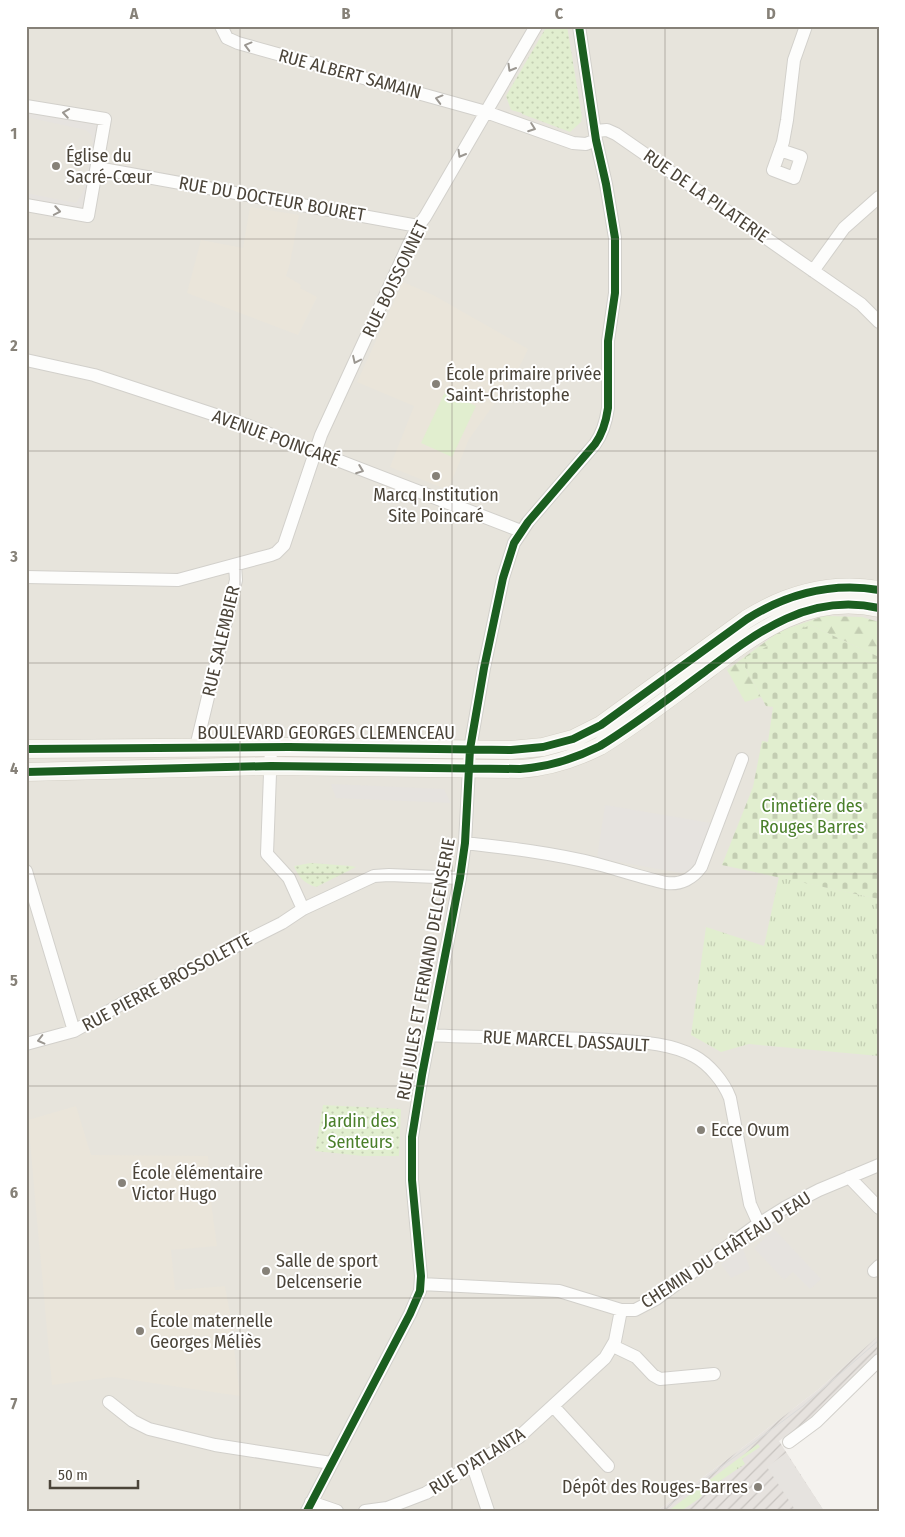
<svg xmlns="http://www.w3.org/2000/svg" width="905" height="1537" font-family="'Fira Sans Condensed',sans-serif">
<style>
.residential{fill:#e7e4dc}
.industrial{fill:url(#industrial-furrows)}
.education{fill:#eae5da}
.grass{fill:url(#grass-tufts)}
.forest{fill:url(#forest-firs)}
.cemetery{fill:url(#cemetery-stones)}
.park{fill:url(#park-dots)}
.pitch{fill:#e1eecf}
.parking{fill:#e6e3df}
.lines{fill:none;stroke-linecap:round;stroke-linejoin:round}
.minor-casing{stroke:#d2d0cb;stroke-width:14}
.secondary-casing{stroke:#d3cfc5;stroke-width:19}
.minor{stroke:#fdfdfc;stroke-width:12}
.secondary{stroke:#f7f6f1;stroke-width:18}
.tram{stroke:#dbdbda;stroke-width:1}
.cycleway-casing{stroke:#fff;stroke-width:11}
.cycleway{stroke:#1b5e20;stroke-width:8}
.oneway{stroke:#9b9791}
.grid{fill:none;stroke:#868178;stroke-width:1;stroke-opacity:0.55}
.poi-dot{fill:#868178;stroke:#fff;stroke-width:2}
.labels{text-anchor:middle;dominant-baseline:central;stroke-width:4;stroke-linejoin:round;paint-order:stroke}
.street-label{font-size:18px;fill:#4b4439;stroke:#fff}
.poi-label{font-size:18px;fill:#4b4439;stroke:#fff;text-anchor:start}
.park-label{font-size:18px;fill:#4a7f2a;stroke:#fff}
.neatline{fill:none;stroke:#868178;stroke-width:2}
.grid-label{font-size:16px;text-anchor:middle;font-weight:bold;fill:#868178}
</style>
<defs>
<pattern id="industrial-furrows" width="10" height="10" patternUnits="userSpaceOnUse" patternTransform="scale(1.25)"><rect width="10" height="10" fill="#e6e2de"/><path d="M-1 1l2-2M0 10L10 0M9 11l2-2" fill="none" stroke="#c7c3bf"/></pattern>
<pattern id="grass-tufts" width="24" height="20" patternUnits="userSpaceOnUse" patternTransform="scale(1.25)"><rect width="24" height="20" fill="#e1eecf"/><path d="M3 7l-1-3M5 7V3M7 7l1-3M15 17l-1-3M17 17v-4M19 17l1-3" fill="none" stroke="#c3cdb2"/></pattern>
<pattern id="forest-firs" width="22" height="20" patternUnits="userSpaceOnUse" patternTransform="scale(1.25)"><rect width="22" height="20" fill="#e1eecf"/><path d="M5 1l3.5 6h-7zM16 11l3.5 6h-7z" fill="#c3cdb2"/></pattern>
<pattern id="cemetery-stones" width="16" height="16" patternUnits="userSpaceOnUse" patternTransform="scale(1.25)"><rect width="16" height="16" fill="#e1eecf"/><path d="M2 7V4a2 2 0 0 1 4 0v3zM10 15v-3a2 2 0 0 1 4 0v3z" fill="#c3cdb2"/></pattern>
<pattern id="park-dots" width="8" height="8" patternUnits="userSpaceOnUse" patternTransform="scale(1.25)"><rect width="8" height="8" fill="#e1eecf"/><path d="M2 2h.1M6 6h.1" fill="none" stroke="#c3cdb2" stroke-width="1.8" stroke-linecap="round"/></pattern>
</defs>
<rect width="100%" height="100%" fill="#f4f2ee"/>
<path class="residential" d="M26 26H879V1335L819 1389 725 1461 657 1511H26Z"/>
<path class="industrial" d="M879 1335V1351L810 1420 779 1441 824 1511H657L725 1461 819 1389Z"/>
<path class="education" d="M250 207 299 215 290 263 286 276 301 285 300 288 317 297 298 335 187 293 201 240 243 248Z
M403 282 433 295 528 349 516 374 469 439 448 490 390 467 414 406 357 382Z
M76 1106 91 1155 208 1156 212 1210 217 1246 171 1250 175 1290 225 1286 229 1308 240 1396 112 1377 52 1385 28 1120Z"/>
<path class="grass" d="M779 877 879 899V1056L749 1044 721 1052 691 1035 706 927 764 946Z
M758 1444 760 1447 742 1459 745 1464 705 1491 700 1498 681 1511H668Z"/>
<path class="forest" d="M824 616 862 617 879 622V657L810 625 745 667 761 697 745 702 727 670 780 631Z"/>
<path class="cemetery" d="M810 625 879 657V899L722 865 753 787 762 741 768 742 773 707 766 706 745 667 746 657Z"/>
<path class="park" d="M547 26H567L582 117 581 122 570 132 522 114V113L511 110 506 96Z
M311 863 351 866 356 867 316 887C304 883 299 878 294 866Z
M323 1105 401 1109 399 1156H363L315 1151Z"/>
<path class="pitch" d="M445 392 476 406 452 457 421 443Z"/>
<path class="parking" d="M26 109 91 122 98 126 87 206 79 210 26 203V193L76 203 83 192 93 143 91 135 86 130 26 117Z
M331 784 444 789 451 803 336 798Z
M605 805 711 823 695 867 681 873 597 858Z
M774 1229 821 1279 810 1289 793 1272 784 1280 754 1248Z
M743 1248 750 1269 731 1278 721 1264Z
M786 1453 824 1511H798L794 1508 767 1467Z"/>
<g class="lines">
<g class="minor-casing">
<path id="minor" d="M221 26 227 38 238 43 486 112 573 143 586 144 596 140
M26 106 105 119 88 216 26 205
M595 131 607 130 616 134 861 304 879 322
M780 150 801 157 794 178 773 170 783 142 787 120 794 60 806 26
M97 168 418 226
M813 271 844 228 879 197
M26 360 94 375 249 426 521 531
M26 577 178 580 271 555 276 553 284 545 321 435 408 246 418 226 425 217 536 26
M196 747 236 580 235 565
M271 747 267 854 289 878 303 909
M465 843C509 848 553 853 597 864 620 870 643 878 666 883 681 885 693 878 701 867L742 759
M26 871 74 1031
M429 1035C489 1039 549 1036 608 1040 636 1042 668 1042 694 1056 709 1064 724 1082 730 1098L750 1204 759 1224
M26 1044 74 1031 123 1003 282 923 303 909 374 876 389 875 460 878
M849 1177 879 1208
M874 1271 879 1266
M421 1284 559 1291 621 1310H635L656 1299 754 1227 786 1207 819 1190 879 1165
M613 1346 636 1357 653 1375 660 1379 714 1374
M109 1402 133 1421 149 1429 215 1445 331 1463
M553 1406 608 1466
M789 1442 816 1422 879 1360
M473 1466 488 1511
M311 1502 337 1511
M307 1511 410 1314 420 1291 421 1276 412 1180V1137L422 1075 460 878 465 843 470 749 484 668 503 578 514 543 528 522 595 444C603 433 606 422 608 408V341L615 293V238L606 184 596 140 579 26
M365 1511 387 1508 426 1493 519 1437 605 1358 615 1341 621 1310"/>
</g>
<g class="secondary-casing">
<path id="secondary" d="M26 749 289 747 511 750 543 747 573 739 601 725 747 619C787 594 831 582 879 590
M26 772 271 766 520 769C549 767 574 759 600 746 636 724 669 698 703 673 756 633 808 592 879 608"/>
</g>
<use href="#minor" class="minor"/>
<use href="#secondary" class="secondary"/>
<path class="tram" d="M662 1511 803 1406 879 1340"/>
<g class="cycleway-casing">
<path id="cycleway" d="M26 749 289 747 511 750 543 747 573 739 601 725 747 619C787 594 831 582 879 590
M26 772 271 766 520 769C549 767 574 759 600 746 636 724 669 698 703 673 756 633 808 592 879 608
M307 1511 410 1314 420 1291 421 1276 412 1180V1137L422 1075 460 878 465 843 470 749 484 668 503 578 514 543 528 522 595 444C603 433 606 422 608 408V341L615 293V238L606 184 596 140 579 26"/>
</g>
<use href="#cycleway" class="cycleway"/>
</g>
<defs><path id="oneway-chevron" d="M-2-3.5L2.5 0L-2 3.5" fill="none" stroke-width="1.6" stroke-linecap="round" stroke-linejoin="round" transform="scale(1.25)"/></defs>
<g class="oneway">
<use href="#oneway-chevron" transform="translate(248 46) rotate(-165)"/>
<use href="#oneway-chevron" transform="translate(511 68) rotate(120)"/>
<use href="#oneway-chevron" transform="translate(439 99) rotate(-165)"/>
<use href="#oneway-chevron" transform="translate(66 113) rotate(-171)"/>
<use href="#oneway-chevron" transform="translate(532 128) rotate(20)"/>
<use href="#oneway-chevron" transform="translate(461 154) rotate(120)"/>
<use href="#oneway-chevron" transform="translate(57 211) rotate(10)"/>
<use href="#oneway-chevron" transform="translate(356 360) rotate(115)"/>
<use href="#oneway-chevron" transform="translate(360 470) rotate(21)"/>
<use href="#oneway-chevron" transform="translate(41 1040) rotate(166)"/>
</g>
<path class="grid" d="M240 26V1511M452 26V1511M665 26V1511M26 239H879M26 451H879M26 663H879M26 874H879M26 1086H879M26 1298H879"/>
<g class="poi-dot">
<circle cx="56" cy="166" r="5"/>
<circle cx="436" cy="384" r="5"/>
<circle cx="436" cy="476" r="5"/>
<circle cx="701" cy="1130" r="5"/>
<circle cx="122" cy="1183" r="5"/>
<circle cx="266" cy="1271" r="5"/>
<circle cx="140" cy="1331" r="5"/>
<circle cx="758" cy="1487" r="5"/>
</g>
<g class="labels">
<g class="street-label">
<text transform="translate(350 74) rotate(15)">RUE ALBERT SAMAIN</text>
<text transform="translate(706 196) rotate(35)">RUE DE LA PILATERIE</text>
<text transform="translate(272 199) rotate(10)">RUE DU DOCTEUR BOURET</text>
<text transform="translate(395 279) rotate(-64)">RUE BOISSONNET</text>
<text transform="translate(276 438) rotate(20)">AVENUE POINCARÉ</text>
<text transform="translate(221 641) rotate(-77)">RUE SALEMBIER</text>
<text x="326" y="733">BOULEVARD GEORGES CLEMENCEAU</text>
<text transform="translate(426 969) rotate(-80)">RUE JULES ET FERNAND DELCENSERIE</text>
<text transform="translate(167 982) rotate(-28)">RUE PIERRE BROSSOLETTE</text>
<text transform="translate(566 1041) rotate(3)">RUE MARCEL DASSAULT</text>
<text transform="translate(726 1250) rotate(-33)">CHEMIN DU CHÂTEAU D'EAU</text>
<text transform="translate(477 1461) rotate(-32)">RUE D'ATLANTA</text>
</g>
<g class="poi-label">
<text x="66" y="156">Église du<tspan x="66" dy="21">Sacré-Cœur</tspan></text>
<text x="446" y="374">École primaire privée<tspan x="446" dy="21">Saint-Christophe</tspan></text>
<text x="436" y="495" text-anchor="middle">Marcq Institution<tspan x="436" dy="21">Site Poincaré</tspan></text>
<text x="711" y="1130">Ecce Ovum</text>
<text x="132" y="1173">École élémentaire<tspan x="132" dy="21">Victor Hugo</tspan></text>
<text x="276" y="1261">Salle de sport<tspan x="276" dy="21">Delcenserie</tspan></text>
<text x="150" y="1321">École maternelle<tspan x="150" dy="21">Georges Méliès</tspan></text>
<text x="748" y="1487" text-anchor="end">Dépôt des Rouges-Barres</text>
</g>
<g class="park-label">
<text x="812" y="806">Cimetière des<tspan x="812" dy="21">Rouges Barres</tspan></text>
<text x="360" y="1121">Jardin des<tspan x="360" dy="21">Senteurs</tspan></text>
</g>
</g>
<rect width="905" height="1537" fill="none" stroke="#ffffff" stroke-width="55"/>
<path d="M50 1480v8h88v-8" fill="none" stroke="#4b4439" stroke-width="2.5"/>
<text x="58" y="1480" font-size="15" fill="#4b4439" stroke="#ffffff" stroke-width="4" paint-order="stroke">50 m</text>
<rect x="28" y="28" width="850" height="1482" class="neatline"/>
<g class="grid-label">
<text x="134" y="19">A</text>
<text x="346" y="19">B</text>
<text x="559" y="19">C</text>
<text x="771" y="19">D</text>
<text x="14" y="139">1</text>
<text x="14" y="351">2</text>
<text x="14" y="562">3</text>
<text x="14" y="774">4</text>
<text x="14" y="986">5</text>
<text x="14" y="1198">6</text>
<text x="14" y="1409">7</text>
</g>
</svg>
